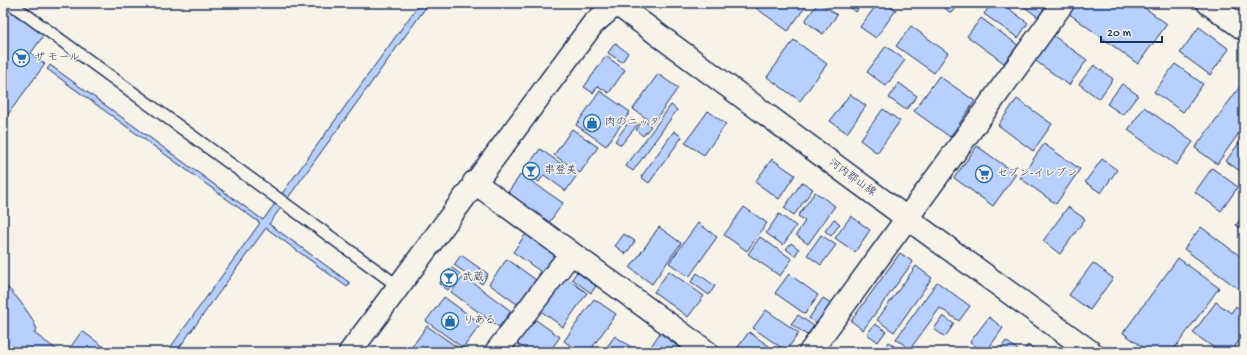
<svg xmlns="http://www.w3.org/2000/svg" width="1247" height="355" font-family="'Gochi Hand','Klee One',sans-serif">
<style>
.building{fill:#b8d0ff;stroke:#1b2f5e}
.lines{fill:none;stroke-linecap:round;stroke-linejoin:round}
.service-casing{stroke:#1b2f5e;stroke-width:14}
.minor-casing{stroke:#1b2f5e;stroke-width:25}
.tertiary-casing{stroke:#1b2f5e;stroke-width:25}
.secondary-casing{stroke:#1b2f5e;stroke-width:25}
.service{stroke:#f7f3e8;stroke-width:11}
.minor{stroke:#f7f3e8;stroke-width:22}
.tertiary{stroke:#f7f3e8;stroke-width:22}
.secondary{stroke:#f7f3e8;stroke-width:22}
.labels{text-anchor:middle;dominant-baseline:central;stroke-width:3;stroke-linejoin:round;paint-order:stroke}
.poi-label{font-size:11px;fill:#1b2f5e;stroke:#f7f3e8;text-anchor:start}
.street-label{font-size:11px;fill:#1b2f5e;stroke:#f7f3e8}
</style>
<rect width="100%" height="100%" fill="#f7f3e8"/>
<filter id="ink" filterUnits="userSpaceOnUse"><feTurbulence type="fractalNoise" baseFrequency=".025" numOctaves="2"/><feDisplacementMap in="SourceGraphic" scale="8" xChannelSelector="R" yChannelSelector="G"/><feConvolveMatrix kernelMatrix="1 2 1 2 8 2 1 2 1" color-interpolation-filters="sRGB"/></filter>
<g filter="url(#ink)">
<path class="building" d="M3 3H21L51 25 31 53 45 64 3 121Z
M420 3H429L269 224 350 283 349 285 347 287 266 228 176 352H167L260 223 47 69 50 65 263 220Z
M749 3H808L788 31Z
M818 3H820L837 15 823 34 805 21Z
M844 3H862L856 12Z
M878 3H886L896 10 876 38 860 27Z
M938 3H959L951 13Z
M992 3H1001L1028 23 1018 38 984 14Z
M1019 3H1048L1038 17Z
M1075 3H1138L1167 24 1138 64 1068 13Z
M981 18 1018 45 1004 63 967 36Z
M911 26 948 53 934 73 896 46Z
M1199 27 1229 49 1210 75 1180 53Z
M1051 34 1087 60 1069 85 1033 59Z
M794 40 827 64 800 101 767 77Z
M615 43 628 53 622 62 608 53Z
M886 46 905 60 886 86 867 72Z
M606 56 625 70 609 93 598 86 593 93 584 87Z
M1175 64 1203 84 1183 112 1154 92Z
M1094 65 1113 79 1099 99 1079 84Z
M658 74 678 88 653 123 633 109Z
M939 76 975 101 950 137 914 111Z
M1244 81V126L1217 164 1195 148Z
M899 83 917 96 906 110 889 98Z
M1122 84 1138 95 1123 115 1107 104Z
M600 91 630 112 606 146 576 125Z
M850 94 866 106 847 133 830 121Z
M1017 99 1052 124 1033 151 998 125Z
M671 105 677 110 633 171 626 166Z
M1144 107 1193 142 1176 165 1128 130Z
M883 109 900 121 877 153 860 140Z
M708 111 726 124 704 155 685 143Z
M631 119 638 124 621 145 615 141Z
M643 120 651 126 643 136 636 130Z
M572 129 598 147 580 173 554 155Z
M674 131 682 137 649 183 641 177Z
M1239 143 1244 147V174L1226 161Z
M1044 144 1080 169 1056 204 1020 178Z
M977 146 1016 174 993 206 954 178Z
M540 149 577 175 566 191 544 175 539 182 524 171Z
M772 159 795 175 779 199 755 182Z
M1102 159 1117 170 1101 193 1085 182Z
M1212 168 1238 187 1221 211 1195 192Z
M521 174 563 203 548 224 506 195Z
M802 182 813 189 794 215 784 208Z
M815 192 835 206 808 244 796 235 805 221 798 216Z
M744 207 767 223 747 251 724 235Z
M1068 207 1085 219 1060 254 1043 241Z
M779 214 796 226 783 245 766 233Z
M1244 214V231L1236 225Z
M851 216 870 230 855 252 835 238Z
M834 219 840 224 831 236 825 231Z
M698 223 717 237 689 277 669 263Z
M659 227 681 243 652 284 630 268Z
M1201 227 1244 259V293L1184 249Z
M528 231 563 257 547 280 538 274 540 271 513 252Z
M624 234 635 241 626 254 615 246Z
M821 235 836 245 821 265 807 255Z
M760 237 792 259 780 276 748 254Z
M791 243 799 249 795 256 786 249Z
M900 253 913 262 863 330 851 321Z
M461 255 488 274 482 284 454 265Z
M1178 258 1219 288 1172 352H1150L1123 333Z
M507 259 539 282 521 307 489 284Z
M1093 263 1113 278 1090 310 1069 295Z
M916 266 932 278 894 332 877 320Z
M451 267 460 274 448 290 439 284Z
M669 271 704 296 688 317 654 292Z
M577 272 596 286 591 293 572 279Z
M697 273 715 286 709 295 691 282Z
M789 274 818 295 805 314 775 293Z
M562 275 587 293 563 327 538 309Z
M464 276 511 311 499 327 451 292Z
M937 282 970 306 959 321 940 308 910 349 896 339Z
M3 284 9 289 19 300 31 317 37 329 34 333 60 352H3Z
M444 297 481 324 463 348 426 321Z
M823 298 831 303 817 324 809 318Z
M594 299 616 314 589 352H580L564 341Z
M1216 302 1231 313 1236 306 1244 313V334L1231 352H1220L1193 333Z
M766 310 799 333 786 351 753 328Z
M798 315 814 326 807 335 791 324Z
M943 316 954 324 945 337 934 329Z
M989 317 1003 328 986 352H984L970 342Z
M533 318 560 337 549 352H529L515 342Z
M875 324 886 331 878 342 867 334Z
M427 326 464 352H418L411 348Z
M82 331 111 352H67Z
M749 332 777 352H737L735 351Z
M660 333 680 348 676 352H647Z
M615 336 634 349 632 352H603Z
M1006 341 1018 350 1017 352H998Z
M889 342 902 352H882Z
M1028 345 1038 352H1023Z
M401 347 408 352H397Z"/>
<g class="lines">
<g class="service-casing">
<path id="service" d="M10 3 398 286"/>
</g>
<g class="minor-casing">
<path id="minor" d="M1208 3 1244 29
M474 182 707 352
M496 352 571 253
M810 352 1063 3"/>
</g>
<g class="tertiary-casing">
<path id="tertiary" d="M350 352 593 24 616 4"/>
</g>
<g class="secondary-casing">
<path id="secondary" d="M615 3 908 219 1091 352"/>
</g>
<use href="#service" class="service"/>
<use href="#minor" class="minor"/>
<use href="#tertiary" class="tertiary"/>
<use href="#secondary" class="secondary"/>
</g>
</g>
<defs>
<g id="supermarket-ring" transform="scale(0.9)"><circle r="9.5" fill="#f7f3e8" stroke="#1f6fb2" stroke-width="1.5"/><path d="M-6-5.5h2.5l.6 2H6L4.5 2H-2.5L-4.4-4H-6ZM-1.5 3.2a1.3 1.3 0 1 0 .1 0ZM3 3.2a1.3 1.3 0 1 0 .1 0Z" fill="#1f6fb2"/></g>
<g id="shop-ring" transform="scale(0.9)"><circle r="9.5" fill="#f7f3e8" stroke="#1f6fb2" stroke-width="1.5"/><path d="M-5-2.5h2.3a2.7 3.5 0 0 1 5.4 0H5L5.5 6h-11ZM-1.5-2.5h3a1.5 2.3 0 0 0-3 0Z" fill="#1f6fb2"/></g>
<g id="bar-ring" transform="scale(0.9)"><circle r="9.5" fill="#f7f3e8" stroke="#1f6fb2" stroke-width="1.5"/><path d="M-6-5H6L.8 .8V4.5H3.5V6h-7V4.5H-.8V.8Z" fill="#1f6fb2"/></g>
</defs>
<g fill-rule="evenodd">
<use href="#supermarket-ring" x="21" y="58"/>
<use href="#shop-ring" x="592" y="123"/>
<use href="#bar-ring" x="531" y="171"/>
<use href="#supermarket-ring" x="984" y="174"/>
<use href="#bar-ring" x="449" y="278"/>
<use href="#shop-ring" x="450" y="321"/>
</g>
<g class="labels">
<g class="poi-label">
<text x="34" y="58">ザ モール</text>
<text x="605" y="123">肉のニッタ</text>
<text x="544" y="171">串登美</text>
<text x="997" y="174">セブン-イレブン</text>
<text x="462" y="278">武蔵</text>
<text x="463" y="321">りある</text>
</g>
<g class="street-label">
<text transform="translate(852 178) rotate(36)">河内郡山線</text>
</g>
</g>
<rect width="1247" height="355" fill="none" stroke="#f7f3e8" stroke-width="16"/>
<rect x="8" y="8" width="1231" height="339" fill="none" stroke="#1b2f5e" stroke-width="1.5" filter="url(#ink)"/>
<path d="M1101 36v6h61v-6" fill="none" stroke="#1b2f5e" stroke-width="2"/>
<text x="1107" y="36" font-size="12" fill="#1b2f5e" stroke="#f7f3e8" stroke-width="3" paint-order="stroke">20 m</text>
</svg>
